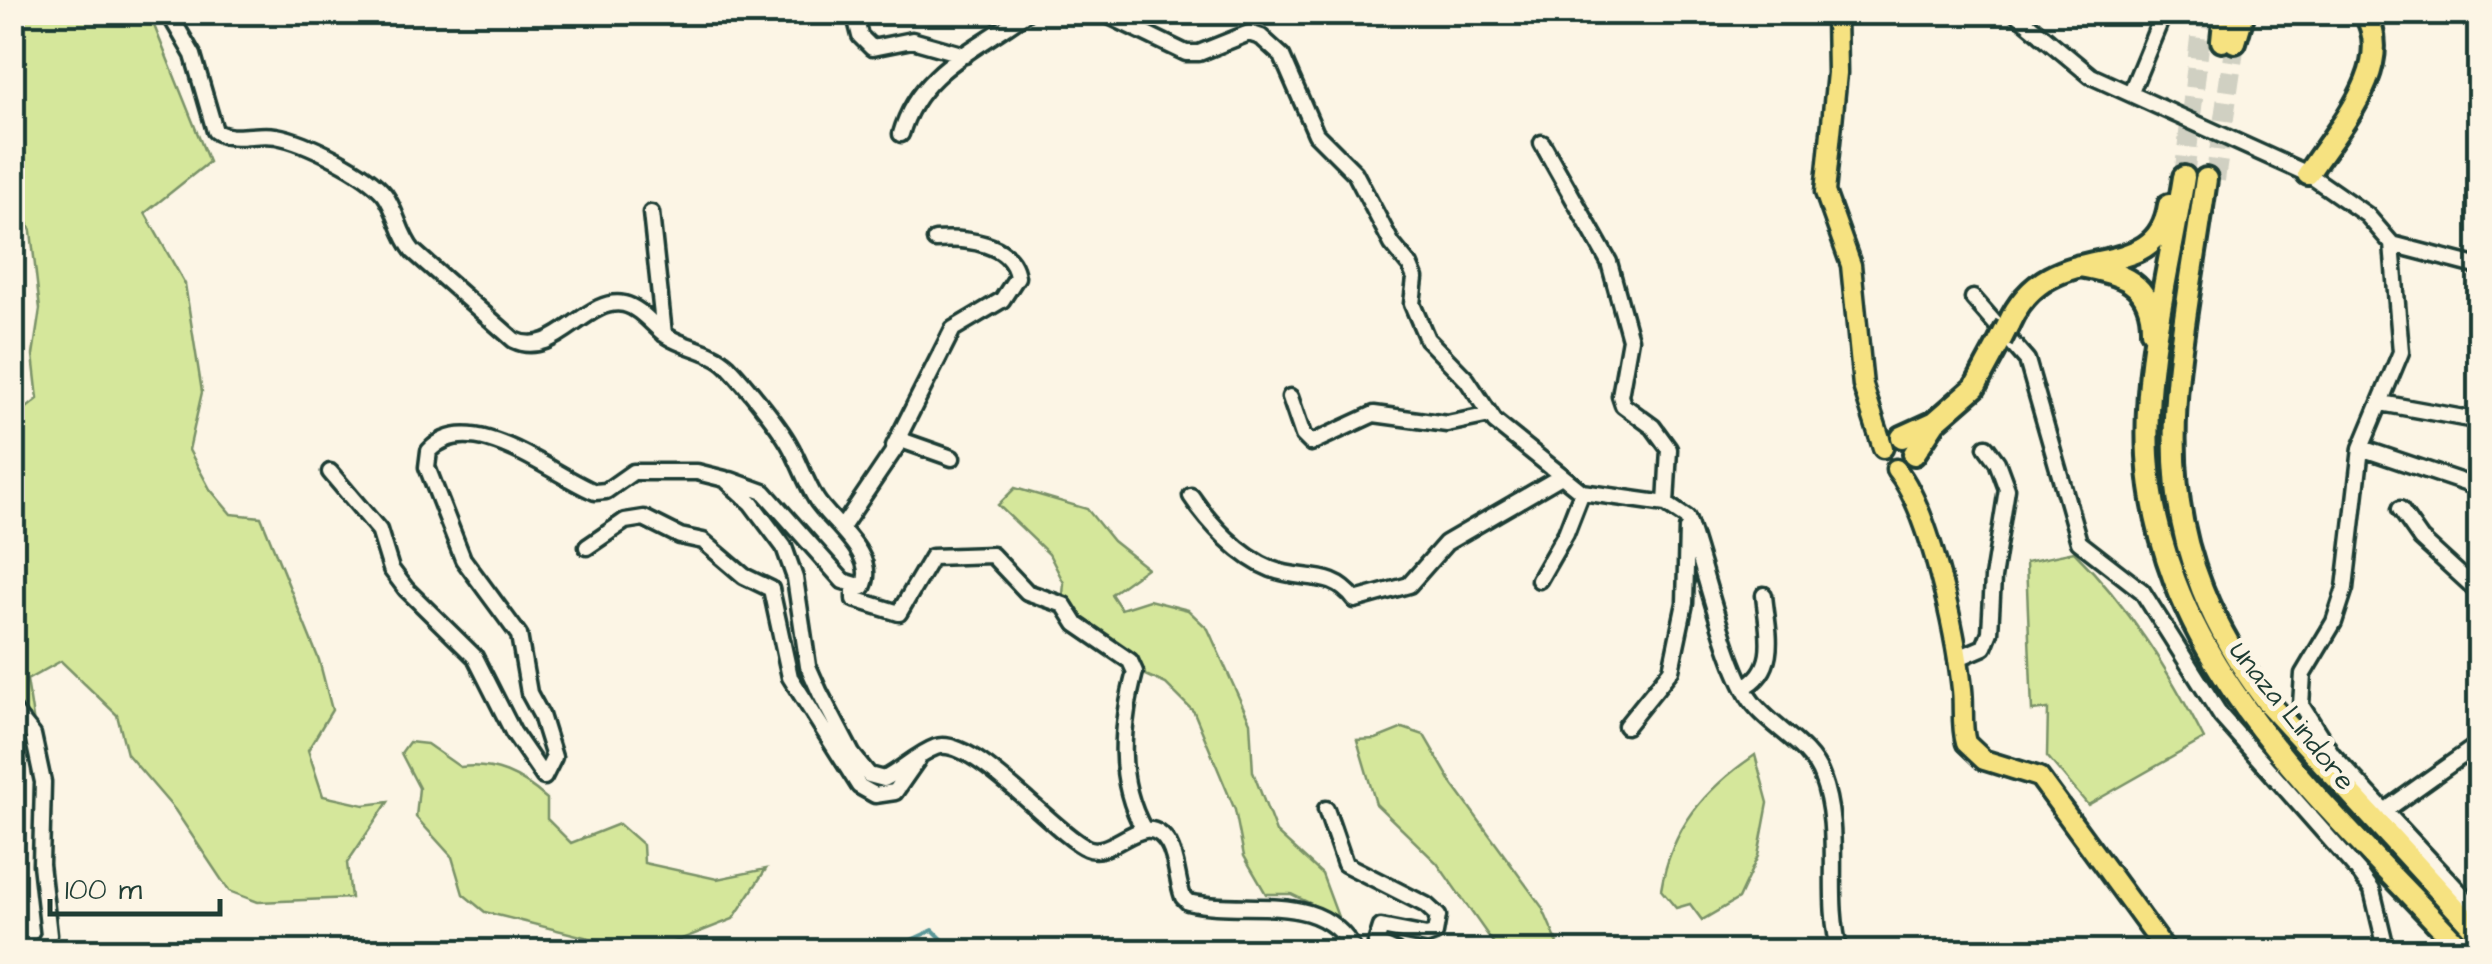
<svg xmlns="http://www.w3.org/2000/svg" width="2492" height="964" font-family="'Architects Daughter',sans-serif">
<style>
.green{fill:#d5e79b;stroke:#7a9268;stroke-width:2.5}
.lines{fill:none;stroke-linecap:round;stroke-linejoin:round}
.stream{stroke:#5a9798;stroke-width:4}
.highway-tunnel{stroke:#d0d0c2;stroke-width:20;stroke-dasharray:20 10;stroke-linecap:butt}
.minor-casing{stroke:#1f3d34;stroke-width:21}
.major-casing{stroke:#1f3d34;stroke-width:25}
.highway-casing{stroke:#1f3d34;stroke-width:28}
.minor{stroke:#fcf5e5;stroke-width:14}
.major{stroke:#f6e281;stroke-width:18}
.highway{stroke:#f6e281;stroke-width:20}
.highway-bridge-casing{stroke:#1f3d34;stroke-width:28;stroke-linecap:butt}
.highway-bridge{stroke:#f6e281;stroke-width:20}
.labels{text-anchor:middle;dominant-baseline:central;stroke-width:10;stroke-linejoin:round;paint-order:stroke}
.street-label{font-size:28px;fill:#1f3d34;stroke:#fcf5e5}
</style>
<rect width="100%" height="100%" fill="#fcf5e5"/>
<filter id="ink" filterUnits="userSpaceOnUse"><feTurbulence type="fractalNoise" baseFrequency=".01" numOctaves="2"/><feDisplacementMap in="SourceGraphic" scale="20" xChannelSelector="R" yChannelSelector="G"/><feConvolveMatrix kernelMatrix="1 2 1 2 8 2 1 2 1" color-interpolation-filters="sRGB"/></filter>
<g filter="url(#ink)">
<path class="green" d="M13 13H149L209 162 145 213 185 284 202 392 189 450 210 489 231 514 261 517 319 660 332 710 308 750 323 796 364 805 388 802 347 863 351 898 258 902 229 891 175 810 127 754 117 715 61 661 27 680 33 718 13 706V419L38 399 33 355 40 309 31 231 13 191Z
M1015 488 1087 509 1113 541 1147 568 1111 594 1121 609 1149 600 1188 610 1208 629 1250 722 1253 772 1276 832 1322 874 1338 917 1291 894H1266L1244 856 1235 810 1194 712 1166 684 1128 667 1067 623 1062 606 1064 583 1049 554 998 505Z
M2074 552C2129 606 2169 671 2204 739L2088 805 2047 756 2048 709 2032 711 2026 562Z
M1403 728 1424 735 1453 785 1542 907 1561 951H1499L1437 863 1376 804 1357 740 1376 739Z
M409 742 427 744 460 767C495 763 520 775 547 799V819L571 843 619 824 643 845 644 863 717 879 766 869 733 919 659 948 605 942 485 912 463 894 452 857 416 817 419 788 401 753Z
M1755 755 1768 803 1758 856 1738 899 1702 920 1690 904 1676 908 1661 890C1671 828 1705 789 1755 755Z"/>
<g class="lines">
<path class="stream" d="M885 952 933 930 955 952"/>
<path class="highway-tunnel" d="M2184 177 2203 12
M2215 180 2235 42"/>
<g class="minor-casing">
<path id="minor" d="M168 12 193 55 215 131C232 143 256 132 276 136 305 141 367 172 385 195 397 212 399 234 413 251L514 340C555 360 586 296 624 304 641 308 653 326 667 336 685 348 712 350 728 366 745 384 777 423 789 444 799 461 805 481 816 499 830 522 879 555 863 587L843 581 764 492 731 480
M854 12 860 36 872 48 912 40 965 55
M1101 12 1186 53H1199L1249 33 1261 37 1282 56 1316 134 1355 173 1392 244 1410 266 1415 278 1412 304 1427 339 1467 380 1495 422 1582 492 1666 504 1687 518
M2014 12 2091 76 2308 174 2367 215 2392 244 2401 352 2361 448 2345 588 2334 622 2303 674 2301 705 2332 754 2480 914
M2131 92 2164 12
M901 134C919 70 977 50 1027 12
M1542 143 1609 262 1630 339 1620 396 1623 405 1653 427 1669 449 1666 504
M651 213 664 334
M2392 244 2480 267
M1973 298 2027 360 2079 542 2142 591 2221 716 2359 872 2372 890 2387 952
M1290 397 1303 435 1311 443 1374 414 1447 424 1490 415
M2381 403 2480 421
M894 446 953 329 1002 300 1017 277C1012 242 965 238 935 240
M2361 448 2480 488
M330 472 379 530 391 569 406 589 475 657 513 732 544 777 554 757 541 715 529 693 519 635 463 559 427 467 429 451C471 405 552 475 595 492L606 491 633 472H697L725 479 751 503 784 547 795 578 808 666 820 693 852 754 869 775 884 779C902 770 917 754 936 747 972 734 1055 834 1087 848 1114 860 1146 804 1169 845 1177 860 1177 881 1183 897L1188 902C1246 916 1321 887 1355 952
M1191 496C1209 523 1240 557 1271 569 1304 582 1332 569 1355 600L1409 585 1446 543 1558 478
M2400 509 2421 539 2480 593
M1687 518C1705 567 1724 659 1750 699 1770 728 1810 743 1822 777 1843 833 1824 894 1840 952
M843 526 901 440 952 458
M587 547 625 521 644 518 680 536 703 541 744 576 771 589 790 677 859 786 875 795 895 792 918 759
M1539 580 1566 533 1582 492
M854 588V599L899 613 932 557 992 555 1027 592 1064 605 1076 624 1130 661 1135 672C1121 726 1116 780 1144 830
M1956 659 1984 647 1990 632 1993 578 2007 489 1997 462 1986 447
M1744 687C1780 669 1767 629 1764 595
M12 709 33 735 43 782 41 864 49 935 40 952
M1626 726 1671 670 1685 603 1687 529
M1326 809 1345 864 1426 905 1438 916 1435 933 1427 936 1381 927 1376 943 1396 952
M2386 810 2480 743"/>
</g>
<g class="major-casing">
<path id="major" d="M1836 12 1837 73 1825 192 1851 265 1863 386 1883 448
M1896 469C1930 510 1956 634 1962 689 1964 707 1961 726 1966 743L1984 760 2039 777 2167 952"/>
</g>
<g class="highway-casing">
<path id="highway" d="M2222 41 2225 12
M2235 42 2244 12
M2308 174C2336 130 2398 66 2364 12
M2184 177C2170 268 2143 363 2148 456 2160 667 2331 807 2464 952
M2206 179C2178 384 2130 519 2267 702L2480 935
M2079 266C2121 273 2153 282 2152 331
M2008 325C2050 229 2156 292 2169 205
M1935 422 1975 387 2000 341
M1902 437 1935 422 1914 454"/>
</g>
<use href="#minor" class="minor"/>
<use href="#major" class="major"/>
<use href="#highway" class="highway"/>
<g class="highway-bridge-casing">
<path id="highway-bridge" d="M2000 341 2008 325"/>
</g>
<use href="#highway-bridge" class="highway-bridge"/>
</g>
</g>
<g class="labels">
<g class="street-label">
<text transform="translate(2292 716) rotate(51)">Unaza Lindore</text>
</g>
</g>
<rect width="2492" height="964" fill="none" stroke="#fcf5e5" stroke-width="50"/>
<rect x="25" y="25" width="2442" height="914" fill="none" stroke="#1f3d34" stroke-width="4" filter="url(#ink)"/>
<path d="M50 899v15h170v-15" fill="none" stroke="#1f3d34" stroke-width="5"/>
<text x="65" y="899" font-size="30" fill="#1f3d34" stroke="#fcf5e5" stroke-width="8" paint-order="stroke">100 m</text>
</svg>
